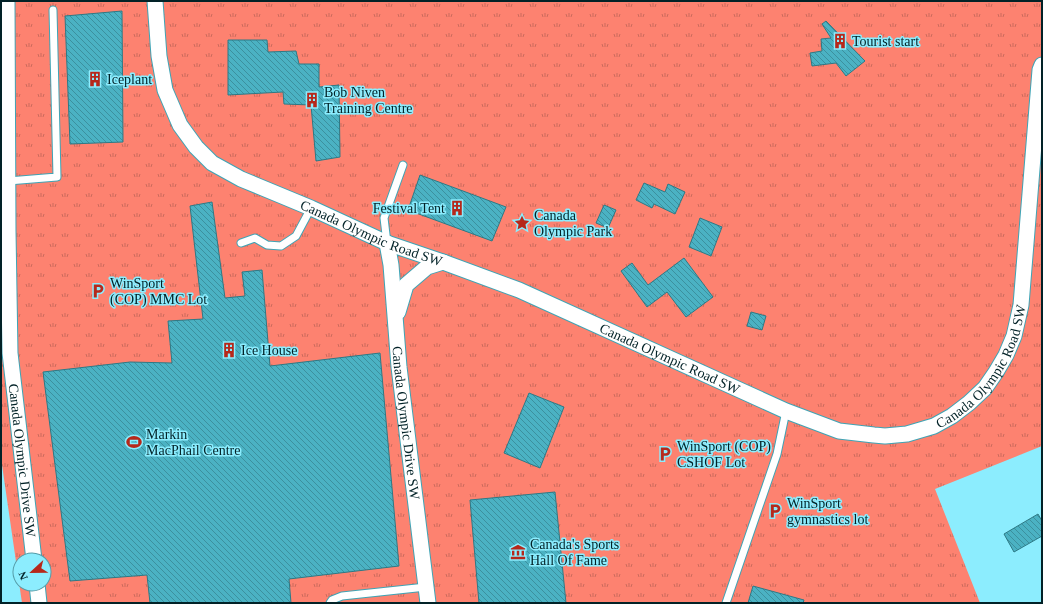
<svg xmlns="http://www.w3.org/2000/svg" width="1043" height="604" font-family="'Times New Roman',serif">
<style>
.park{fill:url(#park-tufts);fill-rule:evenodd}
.building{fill:url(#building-back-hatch);stroke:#2d7985}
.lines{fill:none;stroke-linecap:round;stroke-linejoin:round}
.lane-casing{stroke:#3fa4b5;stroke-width:9}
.street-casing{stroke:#3fa4b5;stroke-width:17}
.lane{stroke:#fff;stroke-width:7}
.street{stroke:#fff;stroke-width:15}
.labels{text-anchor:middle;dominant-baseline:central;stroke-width:3;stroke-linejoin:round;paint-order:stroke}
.poi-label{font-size:14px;fill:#022227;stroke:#8cedfe;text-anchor:start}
.street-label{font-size:14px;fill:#022227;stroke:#8cedfe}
</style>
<defs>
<pattern id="park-tufts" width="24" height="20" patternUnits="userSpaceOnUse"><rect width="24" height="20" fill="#fd8270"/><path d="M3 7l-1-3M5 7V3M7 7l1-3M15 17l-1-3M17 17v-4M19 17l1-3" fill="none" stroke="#cb6a5c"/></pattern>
<pattern id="building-back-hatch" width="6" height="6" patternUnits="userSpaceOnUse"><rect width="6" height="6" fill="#4bb2c3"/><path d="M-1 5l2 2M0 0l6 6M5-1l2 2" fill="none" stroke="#3c909e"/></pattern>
</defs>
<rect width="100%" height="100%" fill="#8cedfe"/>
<path class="park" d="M1 1H1042V446L935 489 980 603H22L1 458ZM20 560H44V584H20Z"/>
<path class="building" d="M122 11 123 142 70 144 65 16Z
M826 21 865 61 846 76 836 63 812 66 810 53 822 51 821 39 831 38 822 24Z
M228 40H267L268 52 296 51 299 64H319V87L339 85 340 157 316 161 311 105 284 104 283 92 228 95Z
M420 175 506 207 492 241 408 210Z
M644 183 665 192 668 184 685 192 675 214 654 204 652 208 636 200Z
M212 202 225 298 245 296 242 272 262 270 270 366 380 353 399 566 289 579 291 603H150L147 575 70 581 43 372 130 362 172 363 168 321 203 319 190 206Z
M604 205 616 210 608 228 596 223Z
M700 218 722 227 711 256 689 247Z
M684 258 713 297 686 317 667 292 647 307 621 271 632 263 648 285Z
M751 312 766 316 762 330 747 326Z
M529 393 564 407 540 468 504 453Z
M555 492 566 603H479L470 500Z
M1038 514 1042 521V536L1014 552 1004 534Z
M753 586 804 600 803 603H748Z"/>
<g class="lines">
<g class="lane-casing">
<path id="lane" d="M8 181 57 177 53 10
M241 243 255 238 267 245 281 246 296 236 311 208
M387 243 384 218 403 165
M330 603 332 600 342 596 426 587
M726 603 777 454 786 411"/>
</g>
<g class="street-casing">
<g id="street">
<path id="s1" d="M7 1 8 231 10 353 34 560"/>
<path id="s2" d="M155 1 159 56 165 90 180 125 196 147 212 163 241 179 311 208 387 243 443 262 519 290 786 411 839 431 874 435 885 436 907 434 934 426 952 416 969 403 985 388 996 372 1006 355 1014 336 1021 305 1040 70 1042 65"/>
<path id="s3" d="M387 243 391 265 399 367 428 603"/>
<path d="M398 312 406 285 427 267 443 262"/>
<path d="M37 584 39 603"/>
</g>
</g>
<use href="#lane" class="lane"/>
<use href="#street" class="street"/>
</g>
<defs>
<g id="building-bare" transform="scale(1.2)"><path d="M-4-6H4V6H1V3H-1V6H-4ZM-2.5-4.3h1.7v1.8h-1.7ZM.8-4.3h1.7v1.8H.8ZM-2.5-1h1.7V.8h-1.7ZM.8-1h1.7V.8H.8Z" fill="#b6281b" stroke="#8cedfe" stroke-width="2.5" paint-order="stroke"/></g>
<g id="sight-bare" transform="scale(1.2)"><path d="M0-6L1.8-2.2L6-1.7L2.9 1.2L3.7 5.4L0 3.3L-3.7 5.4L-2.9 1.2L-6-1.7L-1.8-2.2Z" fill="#b6281b" stroke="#8cedfe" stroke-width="2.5" paint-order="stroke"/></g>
<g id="parking-bare" transform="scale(1.2)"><path d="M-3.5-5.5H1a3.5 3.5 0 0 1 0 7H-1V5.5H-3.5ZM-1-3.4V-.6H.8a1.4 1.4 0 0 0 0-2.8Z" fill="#b6281b" stroke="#8cedfe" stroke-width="2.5" paint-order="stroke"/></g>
<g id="stadium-bare" transform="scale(1.2)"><path d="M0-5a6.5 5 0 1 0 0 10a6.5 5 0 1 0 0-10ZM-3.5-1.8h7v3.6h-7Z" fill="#b6281b" stroke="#8cedfe" stroke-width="2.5" paint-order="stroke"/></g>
<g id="museum-bare" transform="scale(1.2)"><path d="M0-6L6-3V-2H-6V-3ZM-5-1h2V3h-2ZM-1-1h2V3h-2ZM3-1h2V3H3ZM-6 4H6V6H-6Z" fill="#b6281b" stroke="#8cedfe" stroke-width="2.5" paint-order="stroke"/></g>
</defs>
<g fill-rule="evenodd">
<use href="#building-bare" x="840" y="41"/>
<use href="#building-bare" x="95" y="79"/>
<use href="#building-bare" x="312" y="100"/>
<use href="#building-bare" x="457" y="208"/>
<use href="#sight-bare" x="522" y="223"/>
<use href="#parking-bare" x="98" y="291"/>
<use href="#building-bare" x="229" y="350"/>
<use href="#stadium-bare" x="134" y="442"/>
<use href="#parking-bare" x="665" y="454"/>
<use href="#parking-bare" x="775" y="511"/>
<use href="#museum-bare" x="518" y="552"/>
</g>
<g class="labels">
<g class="poi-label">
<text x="852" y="41">Tourist start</text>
<text x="107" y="79">Iceplant</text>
<text x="324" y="92">Bob Niven<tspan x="324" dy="16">Training Centre</tspan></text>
<text x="445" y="208" text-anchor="end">Festival Tent</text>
<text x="534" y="215">Canada<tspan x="534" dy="16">Olympic Park</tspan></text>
<text x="110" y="283">WinSport<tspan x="110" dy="16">(COP) MMC Lot</tspan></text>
<text x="241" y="350">Ice House</text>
<text x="146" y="434">Markin<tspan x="146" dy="16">MacPhail Centre</tspan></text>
<text x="677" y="446">WinSport (COP)<tspan x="677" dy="16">CSHOF Lot</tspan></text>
<text x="787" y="503">WinSport<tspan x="787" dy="16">gymnastics lot</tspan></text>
<text x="530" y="544">Canada's Sports<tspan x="530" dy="16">Hall Of Fame</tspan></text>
</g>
<g class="street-label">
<text stroke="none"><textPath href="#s2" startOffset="352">Canada Olympic Road SW</textPath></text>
<text stroke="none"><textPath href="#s2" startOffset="676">Canada Olympic Road SW</textPath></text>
<text stroke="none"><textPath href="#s2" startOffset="1036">Canada Olympic Road SW</textPath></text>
<text stroke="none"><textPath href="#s3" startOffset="181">Canada Olympic Drive SW</textPath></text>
<text stroke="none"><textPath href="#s1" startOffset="460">Canada Olympic Drive SW</textPath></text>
</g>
</g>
<rect width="1043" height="604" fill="none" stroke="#022227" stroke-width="4"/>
<g transform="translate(32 572) rotate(248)"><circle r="19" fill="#8cedfe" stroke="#559ca8"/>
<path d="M0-3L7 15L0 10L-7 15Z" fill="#b6281b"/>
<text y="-6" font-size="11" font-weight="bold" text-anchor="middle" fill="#022227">N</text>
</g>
</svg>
